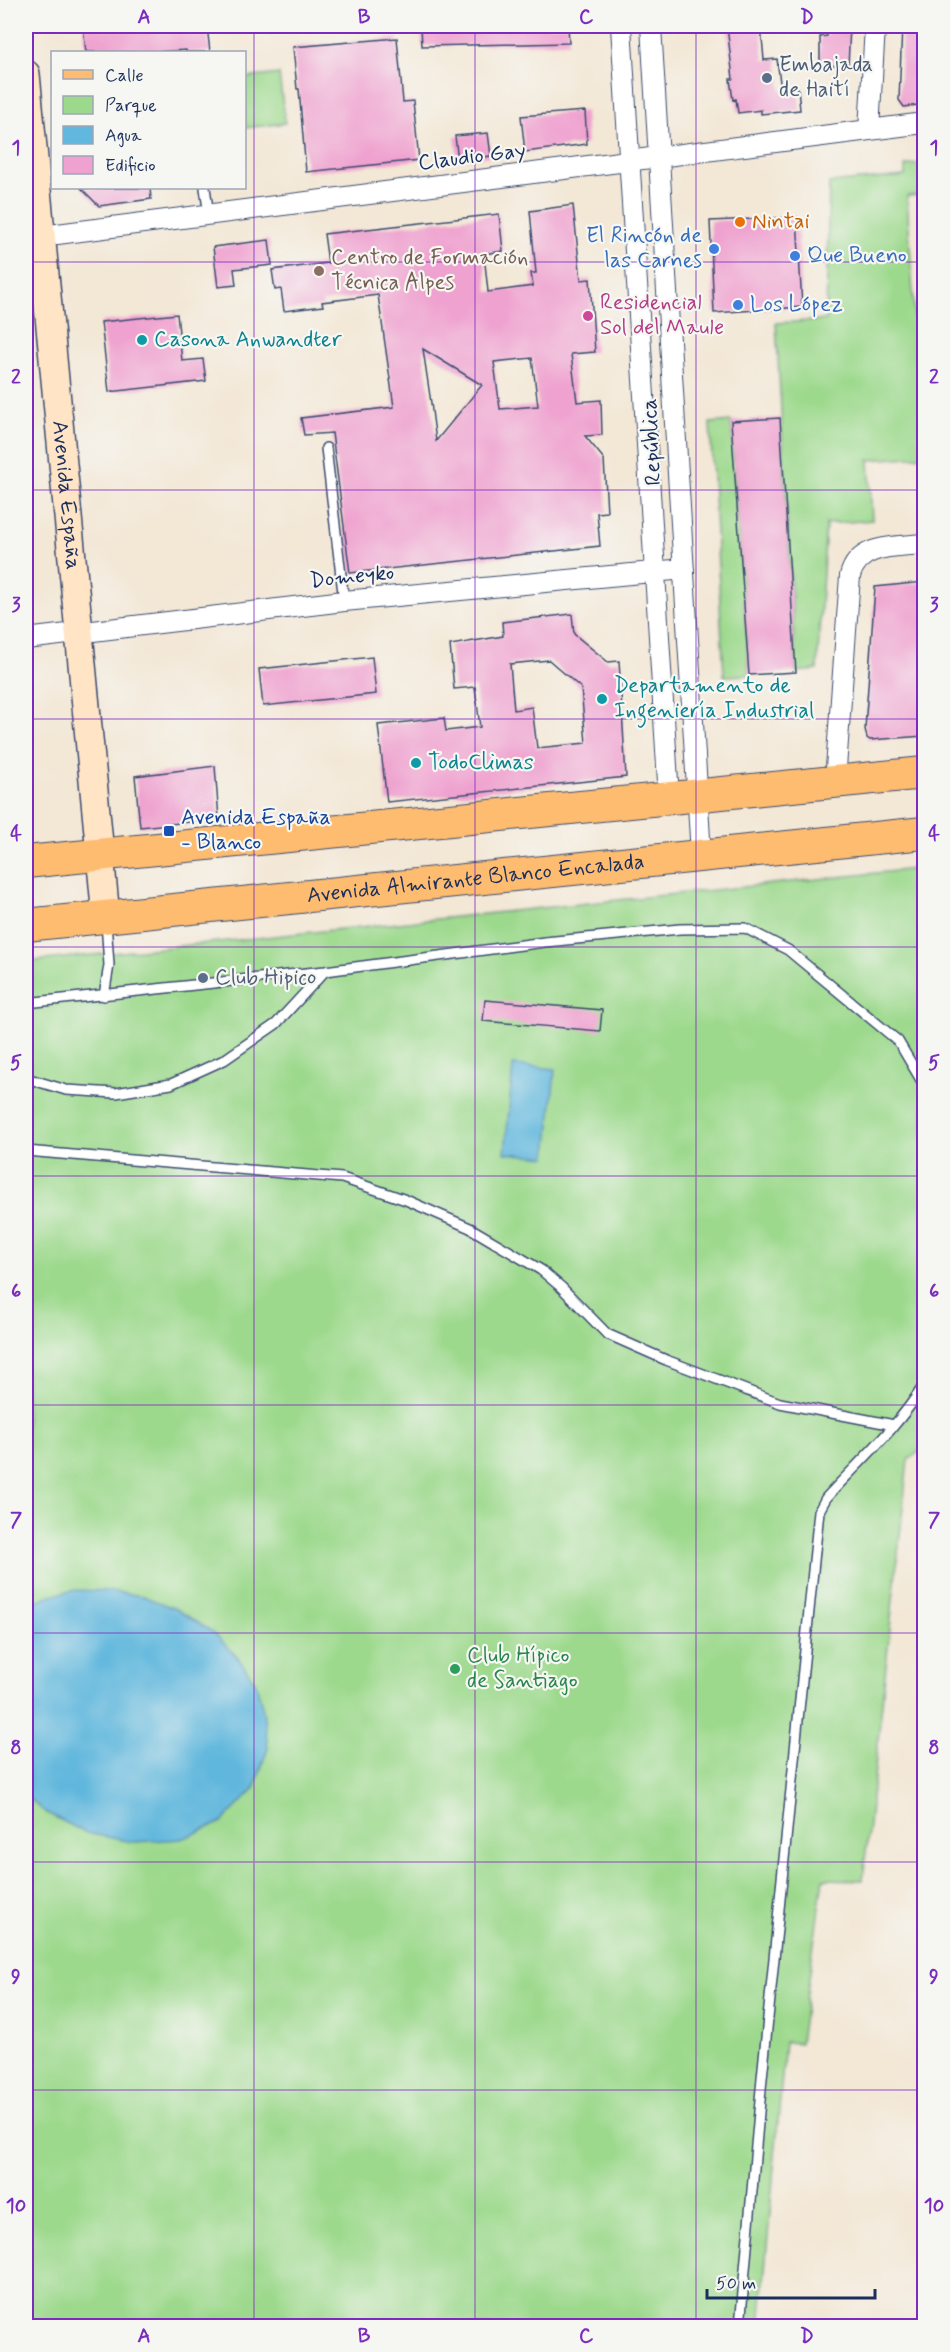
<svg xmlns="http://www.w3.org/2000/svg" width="950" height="2352" font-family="Mynerve,sans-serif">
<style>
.green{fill:#9dd98d;stroke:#5c8476;stroke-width:1.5}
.water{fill:#61b7dd;stroke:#3e739e;stroke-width:1.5}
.building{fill:#efa1cf;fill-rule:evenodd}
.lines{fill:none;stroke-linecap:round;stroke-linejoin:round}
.lane-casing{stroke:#3b4b70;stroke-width:12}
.street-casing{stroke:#3b4b70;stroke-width:22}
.secondary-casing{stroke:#3b4b70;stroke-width:30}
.primary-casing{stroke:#3b4b70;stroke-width:34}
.lane{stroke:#fff;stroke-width:9}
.street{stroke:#fff;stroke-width:20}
.secondary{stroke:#ffe4c6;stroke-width:27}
.primary{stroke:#febc70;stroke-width:32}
.grid{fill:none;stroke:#7b2cbf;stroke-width:1.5;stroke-opacity:0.55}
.service-dot{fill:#5c6f8a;stroke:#f6f6f2;stroke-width:2}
.food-dot{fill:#e8710a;stroke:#f6f6f2;stroke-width:2}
.shop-dot{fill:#3f7fe0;stroke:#f6f6f2;stroke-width:2}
.education-dot{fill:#8d6e63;stroke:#f6f6f2;stroke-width:2}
.hotel-dot{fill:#d1479c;stroke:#f6f6f2;stroke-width:2}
.culture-dot{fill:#0f9aa8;stroke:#f6f6f2;stroke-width:2}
.transit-dot{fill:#1a4fb4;stroke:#f6f6f2;stroke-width:2}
.leisure-dot{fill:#2e9e5b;stroke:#f6f6f2;stroke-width:2}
.labels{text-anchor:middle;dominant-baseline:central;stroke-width:4.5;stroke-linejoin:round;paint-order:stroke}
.service-label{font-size:22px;fill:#4e5e75;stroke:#f6f6f2;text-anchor:start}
.street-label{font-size:22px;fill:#1b2f5e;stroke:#f6f6f2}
.food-label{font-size:22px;fill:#c56008;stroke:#f6f6f2;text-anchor:start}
.shop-label{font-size:22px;fill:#366cbe;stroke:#f6f6f2;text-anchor:start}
.education-label{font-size:22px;fill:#785e54;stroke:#f6f6f2;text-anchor:start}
.hotel-label{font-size:22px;fill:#b23c85;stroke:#f6f6f2;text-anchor:start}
.culture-label{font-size:22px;fill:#0d838f;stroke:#f6f6f2;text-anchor:start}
.transit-label{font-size:22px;fill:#164399;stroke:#f6f6f2;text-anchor:start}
.leisure-label{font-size:22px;fill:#27864d;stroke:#f6f6f2;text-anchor:start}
.neatline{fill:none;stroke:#7b2cbf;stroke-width:2}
.grid-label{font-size:20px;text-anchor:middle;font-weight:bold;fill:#7b2cbf}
</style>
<rect width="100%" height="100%" fill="#f6f6f2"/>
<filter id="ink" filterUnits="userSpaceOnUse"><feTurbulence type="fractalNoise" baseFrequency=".0167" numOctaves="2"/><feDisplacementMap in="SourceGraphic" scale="12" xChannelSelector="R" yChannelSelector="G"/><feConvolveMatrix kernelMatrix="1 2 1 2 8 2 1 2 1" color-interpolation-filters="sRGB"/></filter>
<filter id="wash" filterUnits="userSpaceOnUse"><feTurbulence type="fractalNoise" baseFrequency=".008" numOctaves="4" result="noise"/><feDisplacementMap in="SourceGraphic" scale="24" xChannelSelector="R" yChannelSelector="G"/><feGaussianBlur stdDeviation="1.35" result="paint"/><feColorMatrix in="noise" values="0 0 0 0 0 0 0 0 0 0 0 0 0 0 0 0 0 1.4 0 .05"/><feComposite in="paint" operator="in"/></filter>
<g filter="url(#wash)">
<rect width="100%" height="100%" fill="#f3e7d5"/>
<path class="green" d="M279 74 285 123 245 128V78Z
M924 163V195L907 196 923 456 869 460 872 520 826 524 817 670 796 672 776 323 826 320 829 183 905 176V166Z
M731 421 749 675 724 676 710 423Z
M924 868V1448L908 1460 863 1880 823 1879 800 2043 785 2042 760 2326H26V962Z"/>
<path class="water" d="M513 1065 555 1069 547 1157 505 1153Z
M76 1590 110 1591 143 1596 176 1609 213 1632 238 1658 256 1683 263 1710 268 1748 254 1789 222 1822 182 1839 133 1842 86 1833 45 1812 26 1796V1605L51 1595Z"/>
<g id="blocks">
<path class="building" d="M83 26H109V29L139 26H207L210 52H186V50L154 52H86Z
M421 26H568L569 43 422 46Z
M727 26H761L764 60 777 59 781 90 798 88 800 110 761 114V110L738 113 736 99 733 100 730 79H733Z
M828 26H850L848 66 820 65V37L827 36Z
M902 26H924V104L904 107 899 100Z
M397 38 403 102 413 101 419 160 306 172 299 89H297L293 47Z
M585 111 587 144 525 152 521 116Z
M488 133 491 156 458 160 455 136Z
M81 188H150L151 199 99 206Z
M573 205 581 280 590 279 595 352 571 354 577 402 601 400 602 435 585 436 604 459 607 512 597 513 600 546 350 573 332 433 304 435 301 418 394 407 378 295 322 302 323 306 284 311 281 289 275 290 272 270 328 263 324 234 499 214 503 251 484 254 488 292 533 286 531 273H536L530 211ZM423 349 482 385 436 441 431 403ZM532 358 538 406 500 409 494 362Z
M797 217 802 307 714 313 710 221Z
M269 240 272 265 234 269 236 285 218 287 213 247Z
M177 314 182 361 203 359 206 381 109 392 101 322Z
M780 418 796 672 749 675 731 421Z
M924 582V736L870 740 867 738 865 729 875 587Z
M572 614 574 634 608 662 619 661 626 777 387 802 378 725 444 718 446 731 480 727 475 687 454 689 450 645 503 636 502 622ZM549 660 581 688 586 743 537 748 532 707 514 710 510 664Z
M372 657 376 694 263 706 259 669Z
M215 766 219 819 140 827 135 776Z
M485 1000 602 1010 600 1031 483 1021Z"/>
</g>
</g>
<g filter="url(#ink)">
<use href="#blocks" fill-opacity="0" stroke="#3b4b70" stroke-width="1.5"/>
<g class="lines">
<g class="lane-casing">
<path id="lane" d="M205 188 209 215
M326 448 344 601
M104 996 109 965 106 922
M26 1003 325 971 545 942 680 929 745 928 788 950 898 1041 924 1085
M26 1078 66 1090 116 1093 171 1084 224 1060 276 1024 325 971
M26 1151 342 1178 406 1200 470 1228 541 1270 561 1287 607 1334 666 1360 780 1403 894 1425
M740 2326 762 2078 819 1511 826 1498C860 1461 898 1427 924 1385"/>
</g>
<g class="street-casing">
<path id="street" d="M621 26 669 798
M651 26 701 855
M869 130 875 26
M26 238 924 123
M26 639 344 601 684 569
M835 782 850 576C858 543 897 547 924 544"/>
</g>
<g class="secondary-casing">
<g id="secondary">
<path id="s1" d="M26 74 106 917"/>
</g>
</g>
<g class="primary-casing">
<g id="primary">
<path d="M26 862 924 773"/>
<path id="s2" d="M26 925 924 833"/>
</g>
</g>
<use href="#lane" class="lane"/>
<use href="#street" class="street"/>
<use href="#secondary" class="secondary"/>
<use href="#primary" class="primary"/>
</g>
</g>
<path class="grid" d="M254 26V2326M475 26V2326M696 26V2326M26 262H924M26 490H924M26 719H924M26 947H924M26 1176H924M26 1405H924M26 1633H924M26 1862H924M26 2090H924"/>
<g class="service-dot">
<circle cx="767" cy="78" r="6"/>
<circle cx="203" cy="978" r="6"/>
</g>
<circle class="food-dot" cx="740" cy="222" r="6"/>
<g class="shop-dot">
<circle cx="714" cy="249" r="6"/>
<circle cx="795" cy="256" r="6"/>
<circle cx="738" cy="305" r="6"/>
</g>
<circle class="education-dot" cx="319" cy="271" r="6"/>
<circle class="hotel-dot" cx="588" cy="316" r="6"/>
<g class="culture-dot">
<circle cx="142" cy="340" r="6"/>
<circle cx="602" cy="699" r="6"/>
<circle cx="416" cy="763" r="6"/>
</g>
<rect class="transit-dot" x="163" y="825" width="12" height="12" rx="3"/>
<circle class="leisure-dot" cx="455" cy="1669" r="6"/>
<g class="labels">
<g class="service-label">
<text x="779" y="65">Embajada<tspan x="779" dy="25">de Haití</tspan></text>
<text x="215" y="978">Club Hipico</text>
</g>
<g class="street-label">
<text transform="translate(472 157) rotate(-7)">Claudio Gay</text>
<text transform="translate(652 442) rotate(-93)">República</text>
<text stroke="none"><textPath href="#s1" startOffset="423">Avenida España</textPath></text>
<text transform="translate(352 577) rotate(-6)">Domeyko</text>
<text stroke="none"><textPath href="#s2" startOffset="452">Avenida Almirante Blanco Encalada</textPath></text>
</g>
<g class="food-label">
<text x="752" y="222">Nintai</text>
</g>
<g class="shop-label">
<text x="702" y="236" text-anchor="end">El Rincón de<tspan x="702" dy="25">las Carnes</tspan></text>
<text x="807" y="256">Que Bueno</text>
<text x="750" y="305">Los López</text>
</g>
<g class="education-label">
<text x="331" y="258">Centro de Formación<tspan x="331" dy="25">Técnica Alpes</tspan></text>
</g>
<g class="hotel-label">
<text x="600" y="303">Residencial<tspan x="600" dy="25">Sol del Maule</tspan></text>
</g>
<g class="culture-label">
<text x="154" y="340">Casona Anwandter</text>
<text x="614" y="686">Departamento de<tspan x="614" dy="25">Ingeniería Industrial</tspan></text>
<text x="428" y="763">TodoClimas</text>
</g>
<g class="transit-label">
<text x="181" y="818">Avenida España<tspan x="181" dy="25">- Blanco</tspan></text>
</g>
<g class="leisure-label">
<text x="467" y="1656">Club Hípico<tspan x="467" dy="25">de Santiago</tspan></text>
</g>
</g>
<rect width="950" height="2352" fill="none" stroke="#f6f6f2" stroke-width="66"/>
<rect x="51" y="51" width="195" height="138" fill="#f6f6f2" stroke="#9ea6b7" stroke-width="1.5"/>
<rect x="63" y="70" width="30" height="9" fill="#febc70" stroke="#9ea6b7" stroke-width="1.5"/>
<text x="105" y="81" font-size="18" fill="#1b2f5e">Calle</text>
<rect x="63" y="96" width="30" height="18" fill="#9dd98d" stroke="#9ea6b7" stroke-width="1.5"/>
<text x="105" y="111" font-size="18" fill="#1b2f5e">Parque</text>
<rect x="63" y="126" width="30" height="18" fill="#61b7dd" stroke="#9ea6b7" stroke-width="1.5"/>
<text x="105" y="141" font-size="18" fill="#1b2f5e">Agua</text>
<rect x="63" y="156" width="30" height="18" fill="#efa1cf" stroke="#9ea6b7" stroke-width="1.5"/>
<text x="105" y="171" font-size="18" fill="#1b2f5e">Edificio</text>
<path d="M707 2289v9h168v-9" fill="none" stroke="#1b2f5e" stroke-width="3"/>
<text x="716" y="2289" font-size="18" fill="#1b2f5e" stroke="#f6f6f2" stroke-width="4.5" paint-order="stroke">50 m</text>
<rect x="33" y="33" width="884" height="2286" class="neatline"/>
<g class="grid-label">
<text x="144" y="23">A</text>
<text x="364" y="23">B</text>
<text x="586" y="23">C</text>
<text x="807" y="23">D</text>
<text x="16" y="154">1</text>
<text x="934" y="154">1</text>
<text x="16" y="383">2</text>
<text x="934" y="383">2</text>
<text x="16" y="611">3</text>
<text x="934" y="611">3</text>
<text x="16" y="840">4</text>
<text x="934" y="840">4</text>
<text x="16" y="1069">5</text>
<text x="934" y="1069">5</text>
<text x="16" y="1297">6</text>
<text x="934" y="1297">6</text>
<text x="16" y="1526">7</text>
<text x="934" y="1526">7</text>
<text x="16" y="1754">8</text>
<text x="934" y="1754">8</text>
<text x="16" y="1983">9</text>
<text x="934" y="1983">9</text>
<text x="16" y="2212">10</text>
<text x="934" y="2212">10</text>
<text x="144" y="2342">A</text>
<text x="364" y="2342">B</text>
<text x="586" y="2342">C</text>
<text x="807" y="2342">D</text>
</g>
</svg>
